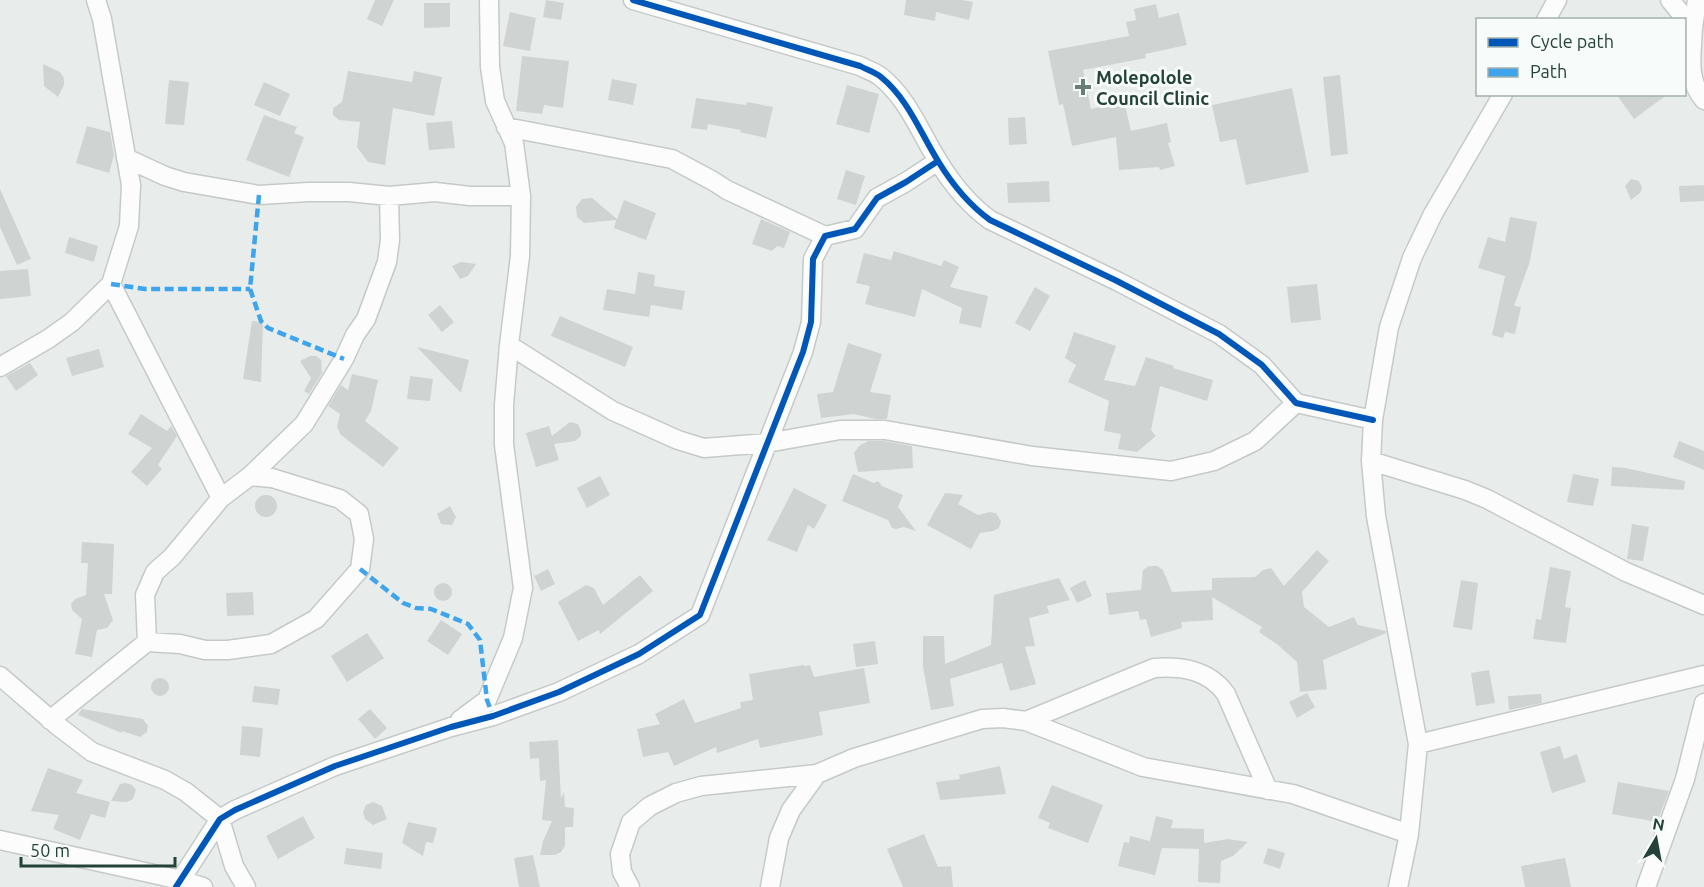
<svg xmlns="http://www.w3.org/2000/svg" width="1704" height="887" font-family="Ubuntu,sans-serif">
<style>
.building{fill:#cfd4d2}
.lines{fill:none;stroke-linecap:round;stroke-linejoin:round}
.street-casing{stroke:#c5cac8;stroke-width:21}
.street{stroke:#fcfcfc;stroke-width:18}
.quiet{stroke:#3ea4ec;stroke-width:4.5;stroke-dasharray:9 4.5;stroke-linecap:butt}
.cycleway-casing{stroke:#f7fbf9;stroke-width:10}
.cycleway{stroke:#0057b8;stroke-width:6}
.poi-dot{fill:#697e78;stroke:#f7fbf9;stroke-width:2}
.labels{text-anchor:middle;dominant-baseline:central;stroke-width:6;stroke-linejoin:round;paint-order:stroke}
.poi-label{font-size:18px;font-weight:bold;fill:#24423a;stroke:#f7fbf9;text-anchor:start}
</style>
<rect width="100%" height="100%" fill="#e8edeb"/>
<path class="building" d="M375 0H394L382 26 367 19Z
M546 0 564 3 561 20 543 17Z
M906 0H963L973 2 969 20 936 12 935 21 904 15Z
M424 3H450V27L424 28Z
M1156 4 1159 18 1179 13 1187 45 1145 54 1146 58 1083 70 1091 109 1124 101 1131 131 1167 123 1171 142 1168 143 1175 166 1160 170 1159 167 1119 170 1116 137 1072 146 1063 104 1059 105 1048 51 1129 36 1126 22 1136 20 1134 9Z
M510 12 536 18 530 51 503 46Z
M522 56 569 61 563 108 544 105 542 114 516 111Z
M43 64 60 72 64 78V85L58 97 44 86Z
M348 71 412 82 414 71 442 77 434 116 393 108 385 165 368 162 357 147 360 122 339 120 333 115V108L342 102Z
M1340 75 1348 154 1331 156 1323 77Z
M612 79 637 84 633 105 608 100Z
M169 80 189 82 184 125 165 124Z
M264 82 290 94 280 116 254 105Z
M847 85 879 94 869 133 836 124Z
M1292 88 1309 172 1246 185 1236 139 1220 142 1212 105Z
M1616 94H1668L1634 119Z
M696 98 746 105 747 102 773 107 766 138 740 132 741 130 708 124 707 130 691 128Z
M264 115 297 127 294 133 304 137 289 177 246 160Z
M1025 117 1027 144 1009 145 1008 118Z
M452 121 455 148 429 150 426 123Z
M87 126 110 132 114 155 109 173 76 163Z
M846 170 865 176 856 205 837 199Z
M1631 179 1639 181 1642 188 1640 193 1631 200 1625 186Z
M1049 181 1050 202 1008 203 1007 183Z
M1704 185V201L1680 202 1679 186Z
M0 189 31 259 17 265 0 227Z
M592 198 617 219 624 200 656 213 646 240 614 228 616 220 584 223 577 217 576 207 582 199Z
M1510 217 1537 222 1530 261 1514 306 1521 307 1515 334 1505 332 1503 338 1492 335 1505 276 1478 268 1488 237 1505 242Z
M761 219 790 232 784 248 777 246 772 251 752 244Z
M69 237 98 246 94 262 65 253Z
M894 251 941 266 944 260 959 267 950 287 988 296 981 328 959 323 962 308 922 289 915 317 865 304 870 286 856 283 864 253 891 260Z
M461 262 476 264 468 276 460 279 452 266Z
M28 269 31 296 0 299V271Z
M638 272 655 275 654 286 685 291 682 310 651 305 649 317 603 310 607 289 635 294Z
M1317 284 1321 320 1291 323 1287 287Z
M1035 287 1050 296 1030 331 1015 323Z
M440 305 454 322 442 332 428 315Z
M560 316 633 347 625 367 551 336Z
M252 321 263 322 261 382 243 379Z
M1074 332 1116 346 1104 380 1135 386 1146 357 1174 366 1173 368 1213 380 1207 401 1160 386 1151 430 1156 436 1137 452 1118 449 1121 434 1104 431 1109 401 1068 382 1076 365 1065 358Z
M848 343 882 354 870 392 891 395 887 419H875L854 414 821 418 817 394 833 392Z
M417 347 469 360 461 393Z
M99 349 104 367 72 376 66 358Z
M310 356H316L321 360 322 373 309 394 304 391 311 378 300 361Z
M30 363 38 375 16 391 6 376Z
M352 374 378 380 371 411 365 421 399 448 383 467 341 435 337 427 340 414 328 406 341 385 348 390Z
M410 376 433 379 430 401 407 399Z
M141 414 167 431 171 426 177 436 158 465 162 469 147 486 131 472 152 448 128 434Z
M570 422 578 424 581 431V436L575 441 554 444 559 460 536 467 526 433 549 426 552 436Z
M868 441H884L912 446 913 468 858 472 854 453 859 446Z
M1679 441 1704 451V470L1673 457Z
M1612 467 1625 468 1685 481 1684 490 1611 486Z
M853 474 874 483 878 481 882 486 903 495 898 507 916 531 904 527 896 529 892 528 888 520 842 501Z
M1573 474 1599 479 1593 506 1567 502Z
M600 476 610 495 587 508 577 488Z
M794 488 827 505 814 529 808 525 797 552 767 540Z
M945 493 963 495 958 504 978 515 990 512 996 513 1001 521 999 528 993 531 980 533 971 549 927 525Z
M255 506a11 11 0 1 1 22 0a11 11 0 1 1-22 0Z
M450 506 456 517 452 525 441 524 437 514Z
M1632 524 1649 527 1643 561 1627 559Z
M82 542 114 544 112 594H104L113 620 107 628 97 630 92 657 75 654 82 619 72 610 71 604 75 599 86 595 88 563H81Z
M1317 550 1329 561 1302 592 1304 607 1329 627 1354 617 1358 625 1386 631V633L1323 660 1327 689 1300 692 1297 662 1278 645 1259 632 1262 627 1212 597V578L1255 577 1263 570 1271 568 1284 586Z
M1149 566H1157L1163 570 1172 592 1212 590 1213 620 1181 622 1182 628 1151 637 1146 619 1140 620 1138 611 1109 615 1106 593 1141 590 1143 570Z
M1550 567 1571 571 1565 607 1571 608 1566 643 1533 639 1536 619 1541 620Z
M548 569 555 584 541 591 534 576Z
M640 575 653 591 600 634 599 630 578 641 558 602 586 585 594 588 603 605Z
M1059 578 1070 600 1047 606 1049 613 1029 618 1035 646 1025 647 1036 684 1010 691 1002 663 950 679 954 706 931 710 923 667V636H944L945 664 991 645 994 595Z
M1085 580 1092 596 1077 603 1070 588Z
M1461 580 1478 583 1472 630 1453 627Z
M434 592a9 9 0 1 1 18 0a9 9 0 1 1-18 0Z
M253 592 254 615 227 616 226 593Z
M441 620 462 634 448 655 427 641Z
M367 633 384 658 347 682 331 656Z
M875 641 878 664 856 667 853 644Z
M804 665 805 666 810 665 814 677 864 668 870 703 819 712 823 735 760 748 758 739 717 753 716 747 674 766 668 752 643 757 637 729 660 724 655 714 684 699 695 723 741 708 740 702 753 700 749 674Z
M1489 670 1495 703 1476 706 1471 673Z
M151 687a9 9 0 1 1 18 0a9 9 0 1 1-18 0Z
M254 686 280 689 278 705 252 702Z
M1307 693 1315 707 1297 718 1289 702Z
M1541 694 1542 703 1509 710 1508 696Z
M82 709 143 719 148 726 147 732 140 737 122 731V733L78 715Z
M370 709 387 728 375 739 358 719Z
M242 726 263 728 260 757 240 755Z
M558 740 561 799 564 792 565 807 574 808 573 827H565V846L561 852 555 855H540L543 841 552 821 542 820 546 780 540 781 539 758 530 759 529 742Z
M1560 746 1564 759 1577 754 1586 782 1552 793 1540 752Z
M1000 766 1006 794 940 800 936 782 960 779 959 775Z
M48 768 83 780 76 793 110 802 105 818 91 814 80 840 53 829 59 815 31 811Z
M1618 782 1669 791 1657 822 1612 814Z
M126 783 132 785 136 790 133 799 127 802 111 801 120 784Z
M1052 785 1103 805 1088 843 1048 828 1050 823 1038 818Z
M373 802 382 806 387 819 373 825 365 819 363 812 366 805Z
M303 816 315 838 278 859 266 836Z
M1156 816 1173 820 1171 828 1204 829V843L1228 839 1248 842 1233 856 1221 861 1220 883 1198 882 1199 849 1162 848 1155 875 1118 866 1124 842 1129 843 1130 836 1150 841Z
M408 822 437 828 433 843 426 842 423 856 402 843Z
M924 834 938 867 951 866 953 887H903L887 849Z
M346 848 383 853 381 869 344 864Z
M1268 848 1285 853 1280 869 1263 863Z
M533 855 540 887H519L514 858Z
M1565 858 1571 887H1525L1521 866Z"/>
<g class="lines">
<g class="street-casing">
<path id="street" d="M633 0 860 66C867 70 875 72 881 77 908 99 920 132 938 161 952 184 968 204 990 220L1117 281 1219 334 1262 365 1296 403 1373 420
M1670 0 1693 28C1692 54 1686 79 1704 100
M1546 20 1557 0
M1693 28 1697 0
M506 127 672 159 713 181 727 190 825 236
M126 158 165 176 184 182 259 195 308 192H349L389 196 435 192 470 196H521
M111 284 221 498
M509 345 613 411 678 440 704 448 767 443 840 430H885L1032 456 1171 471 1214 461 1255 441 1296 403
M0 367 48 339 72 322 111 284 129 226 131 185 102 19 96 0
M1371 461 1465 490 1487 499 1626 572 1704 605
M250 476 304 424 344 359 355 335 366 319 387 262 390 240 389 196
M0 676 58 726 92 752 165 780 186 792 220 819 234 866 246 887
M50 720 147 642 180 644 205 650H228L271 644 316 619 360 569 364 539 359 514 340 499 272 478 250 476 221 498 172 557 155 572 145 595 147 642
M460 720 487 700 513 638 523 588 504 445V405L509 345 520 256 521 196 514 143 495 101 490 67 489 0
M1026 721 1154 668C1182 666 1209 670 1226 694L1268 790
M1418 744 1704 675
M0 840 181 880 203 887
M176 887 220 819 235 810 335 766 451 727 493 716 559 692 639 654 700 615 803 352 811 322 813 259 825 236 855 229 877 198 906 182 938 161
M630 887 622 872 620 854 631 822 650 806 676 793 701 786 817 774
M770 887 779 838 791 810 817 774 854 758 982 719 1003 718 1026 721 1143 767 1293 794 1409 834
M1398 887 1409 834 1418 744 1376 516 1371 461 1373 420 1389 327 1412 258 1433 214 1503 94
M1646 887 1685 779 1704 703"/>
</g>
<use href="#street" class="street"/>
<path class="quiet" d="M259 195 250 289 261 321 268 328 344 359
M111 284 145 289H250
M360 569 403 603 416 608 431 609 468 624 480 640 487 700 493 716"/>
<g class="cycleway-casing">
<path id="cycleway" d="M633 0 860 66C867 70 875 72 881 77 908 99 920 132 938 161 952 184 968 204 990 220L1117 281 1219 334 1262 365 1296 403 1373 420
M176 887 220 819 235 810 335 766 451 727 493 716 559 692 639 654 700 615 803 352 811 322 813 259 825 236 855 229 877 198 906 182 938 161"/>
</g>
<use href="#cycleway" class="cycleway"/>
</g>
<path class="poi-dot" d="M1080 78h6v6h6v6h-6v6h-6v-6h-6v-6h6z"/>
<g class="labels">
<g class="poi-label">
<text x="1096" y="77">Molepolole<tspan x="1096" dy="21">Council Clinic</tspan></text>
</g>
</g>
<rect x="1476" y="18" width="210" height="78" fill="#f7fbf9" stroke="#a3b1ad" stroke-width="1.5"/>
<rect x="1488" y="38" width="30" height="9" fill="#0057b8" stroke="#a3b1ad" stroke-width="1.5"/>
<text x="1530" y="48" font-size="18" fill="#24423a">Cycle path</text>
<rect x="1488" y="68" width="30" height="9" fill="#3ea4ec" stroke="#a3b1ad" stroke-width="1.5"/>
<text x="1530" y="78" font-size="18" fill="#24423a">Path</text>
<g transform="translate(1656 839) rotate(10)" stroke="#f7fbf9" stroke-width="4.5" paint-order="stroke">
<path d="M0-4.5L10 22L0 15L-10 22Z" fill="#24423a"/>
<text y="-9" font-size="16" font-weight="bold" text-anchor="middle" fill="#24423a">N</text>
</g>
<path d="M21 857v9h154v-9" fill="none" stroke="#24423a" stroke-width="3"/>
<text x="30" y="857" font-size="18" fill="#24423a" stroke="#f7fbf9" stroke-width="4.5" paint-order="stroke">50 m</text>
</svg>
